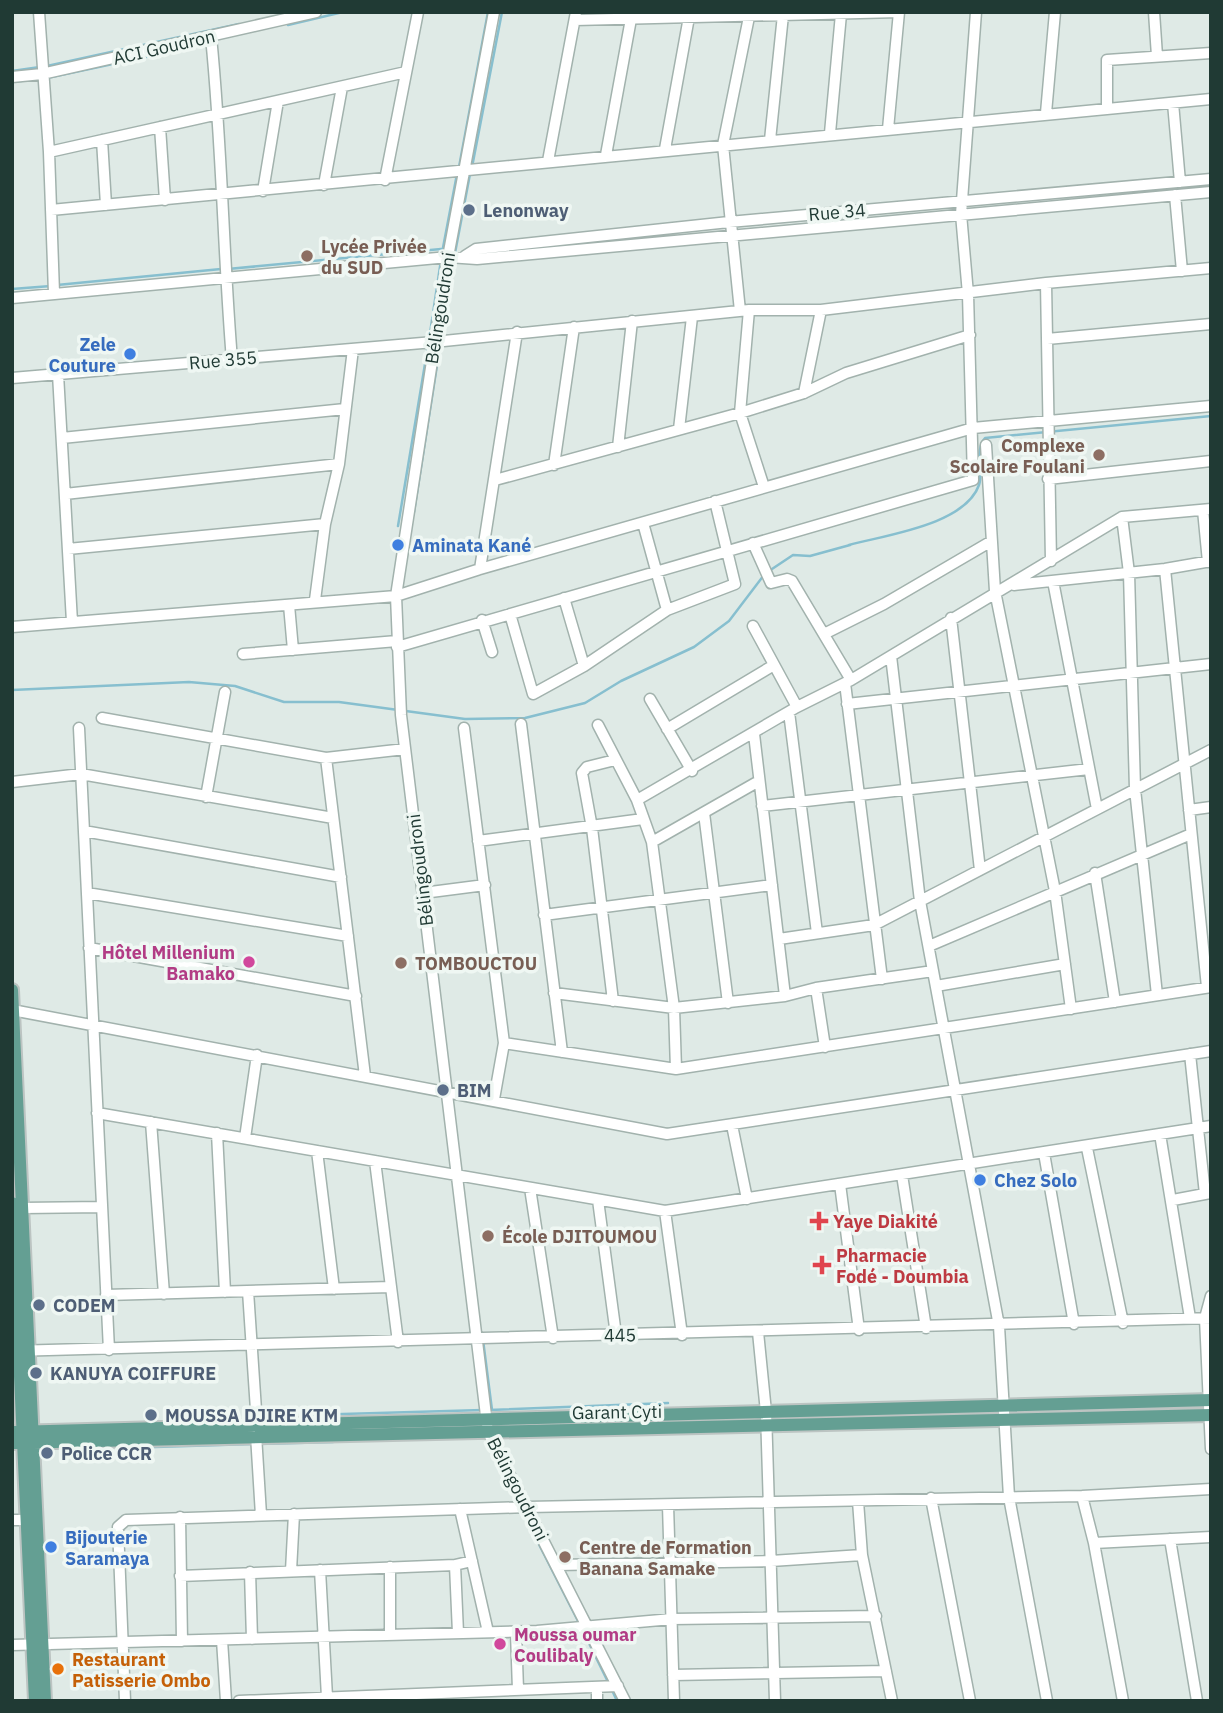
<svg xmlns="http://www.w3.org/2000/svg" width="1223" height="1713" font-family="'IBM Plex Sans',sans-serif">
<style>
.lines{fill:none;stroke-linecap:round;stroke-linejoin:round}
.stream{stroke:#87bfcf;stroke-width:2.5}
.minor-casing{stroke:#a2b2ad;stroke-width:13}
.major-casing{stroke:#bcc4c2;stroke-width:16}
.minor{stroke:#fff;stroke-width:10}
.major{stroke:#649f93;stroke-width:12}
.service-dot{fill:#5c6f8a;stroke:#eff7f3;stroke-width:2.5}
.education-dot{fill:#8d6e63;stroke:#eff7f3;stroke-width:2.5}
.shop-dot{fill:#3f7fe0;stroke:#eff7f3;stroke-width:2.5}
.hotel-dot{fill:#d1479c;stroke:#eff7f3;stroke-width:2.5}
.health-dot{fill:#e0444e;stroke:#eff7f3;stroke-width:2.5}
.food-dot{fill:#e8710a;stroke:#eff7f3;stroke-width:2.5}
.labels{text-anchor:middle;dominant-baseline:central;stroke-width:7;stroke-linejoin:round;paint-order:stroke}
.street-label{font-size:18px;fill:#203a34;stroke:#eff7f3}
.service-label{font-size:18px;font-weight:bold;fill:#4e5e75;stroke:#eff7f3;text-anchor:start}
.education-label{font-size:18px;font-weight:bold;fill:#785e54;stroke:#eff7f3;text-anchor:start}
.shop-label{font-size:18px;font-weight:bold;fill:#366cbe;stroke:#eff7f3;text-anchor:start}
.hotel-label{font-size:18px;font-weight:bold;fill:#b23c85;stroke:#eff7f3;text-anchor:end}
.health-label{font-size:18px;font-weight:bold;fill:#be3a42;stroke:#eff7f3;text-anchor:start}
.food-label{font-size:18px;font-weight:bold;fill:#c56008;stroke:#eff7f3;text-anchor:start}
</style>
<rect width="100%" height="100%" fill="#dfeae6"/>
<g class="lines">
<path class="stream" d="M287 14 293 12
M288 25 343 12
M47 66 239 24
M12 71 40 67
M47 78 155 55
M12 82 37 79
M459 167 488 12
M472 167 502 12
M442 253 457 174
M455 253 470 174
M228 269 441 249
M57 285 221 269
M12 289 51 286
M441 339 454 259
M429 340 441 260
M414 512 440 346
M398 526 428 346
M849 545C885 535 965 525 979 485 984 471 974 450 985 438L1211 416
M769 571 793 555 810 556 850 545
M12 690 189 682 235 686 284 702H339L465 719 525 718 585 703 621 681 694 647 729 621 764 575
M483 1340 492 1410
M489 1410 668 1403
M308 1415 483 1410
M259 1444 333 1442
M123 1448 253 1444
M496 1459 518 1503
M521 1509 580 1625
M583 1631 609 1684
M612 1690 617 1701"/>
<g class="minor-casing">
<path id="minor" d="M39 12 49 152 54 293
M494 12 448 257 396 596 401 715 488 1432 625 1701
M1154 12 1157 56
M575 20 899 12
M211 37C222 144 223 252 232 360
M12 77 42 74 316 12
M1173 103 1180 182
M1107 109V60L1211 53
M1046 113 1055 12
M160 127 165 200
M888 129 899 12
M830 133 841 14
M102 140 106 205
M770 140 783 15
M665 149 689 17
M49 152 406 72
M606 155 631 19
M548 161 576 12
M385 180 418 12
M324 185 342 87
M263 191 278 101
M1175 195 1182 271
M51 210C438 175 824 134 1211 99
M465 256 476 249 729 222 1211 179
M1046 283 1051 561
M12 298 448 257 477 259 1211 192
M749 310 740 413 764 487
M740 311 723 145 750 12
M1047 339 1211 324
M58 374 72 622
M12 378 434 342 749 310H821L1046 283 1211 268
M804 393 821 310
M679 429 692 317
M62 438 345 409
M986 445 995 591 1055 891 1071 1009
M618 447 632 321
M554 465 574 327
M1048 479 1211 461
M495 480 740 413 804 393 846 373 970 335
M65 494 339 464
M1203 510 1208 562
M1122 517 1129 573 1135 789 1157 995
M643 523 667 610
M753 543 771 583 787 579 792 581 851 680
M68 549 325 524
M480 569 517 332
M1165 569 1207 987
M1053 581 1097 809
M1014 585 1165 569 1211 561
M564 598 584 666
M315 600 325 524 339 464 353 349
M289 605 293 650
M510 614 533 694 584 666 667 610 735 584 715 501
M951 618 980 870
M482 620 492 652
M753 626 797 707
M12 627 396 596 480 569 973 428 1211 406
M824 634 884 604 990 542
M397 647 973 480 968 294 961 214 976 12
M243 654 397 641
M891 656 920 901 999 1326 1009 1497 1047 1701
M845 683 882 979
M650 699 692 771
M847 704 1211 664
M789 712 817 933
M102 718 326 758 405 749
M521 724 562 1052
M598 725 637 800 652 842 674 1008 676 1069
M79 728 109 1350
M464 728 504 1043 494 1099
M667 729 774 665
M754 734 785 996
M326 758 365 1076
M12 782 81 774 333 818
M206 797 225 692
M637 800 797 707 851 680 1122 517 1211 509
M762 806 1089 769
M1189 810 1211 807
M704 813 728 1003
M84 831 341 877
M478 841 643 819
M652 842 759 781
M1095 873 1115 1002
M87 893 348 936
M423 893 485 885
M544 915 772 885
M779 939 874 925 1211 750
M929 946 1191 834
M89 948 356 996
M936 986 1065 964
M816 988 825 1047
M554 993 674 1008 785 996 816 988 933 971
M613 1001 592 828 582 773 587 767 615 760
M12 1010 667 1134 1211 1051
M504 1043 676 1069 1211 987
M1190 1054 1205 1194
M97 1113 665 1211 1211 1126
M151 1122 164 1294
M732 1125 747 1199
M217 1133 225 1292
M1160 1134 1190 1318
M245 1138 257 1055
M1087 1148 1123 1323
M317 1151 334 1289
M1044 1153 1074 1324
M375 1161 398 1342
M902 1175 926 1328
M840 1184 859 1330
M530 1188 553 1338
M598 1200 616 1335
M1173 1200 1210 1193
M23 1208 102 1207
M665 1211 682 1335
M248 1291 257 1425
M106 1295 391 1287
M1211 1296 1205 1318 1211 1449
M758 1332 766 1412 775 1701
M12 1351 1211 1318
M256 1435 261 1515
M1082 1496 1094 1543 1123 1701
M931 1498 970 1701
M858 1501 862 1555 892 1701
M668 1505 674 1701
M460 1509 488 1632
M180 1517 182 1641
M12 1520H27
M1170 1539 1197 1701
M1094 1543 1211 1537
M455 1565 458 1633
M557 1565 771 1561 862 1555
M320 1570 327 1697
M291 1571 294 1514
M250 1572 252 1639
M180 1576 455 1565 472 1561
M516 1632 518 1690
M390 1635V1567
M222 1640 226 1701
M12 1645 537 1631 672 1619 876 1616
M673 1675 886 1671
M597 1687V1701
M125 1701 118 1527 126 1520 528 1507 1082 1496 1211 1489
M239 1701 618 1686"/>
</g>
<g class="major-casing">
<path id="major" d="M12 990 45 1701
M12 1203 35 1701
M12 1432 1211 1400
M12 1443 1211 1415"/>
</g>
<use href="#minor" class="minor"/>
<use href="#major" class="major"/>
</g>
<g class="service-dot">
<circle cx="469" cy="210" r="7"/>
<circle cx="443" cy="1090" r="7"/>
<circle cx="39" cy="1305" r="7"/>
<circle cx="36" cy="1373" r="7"/>
<circle cx="151" cy="1415" r="7"/>
<circle cx="47" cy="1453" r="7"/>
</g>
<g class="education-dot">
<circle cx="307" cy="256" r="7"/>
<circle cx="1099" cy="455" r="7"/>
<circle cx="401" cy="963" r="7"/>
<circle cx="488" cy="1236" r="7"/>
<circle cx="565" cy="1557" r="7"/>
</g>
<g class="shop-dot">
<circle cx="130" cy="354" r="7"/>
<circle cx="398" cy="545" r="7"/>
<circle cx="980" cy="1180" r="7"/>
<circle cx="51" cy="1547" r="7"/>
</g>
<g class="hotel-dot">
<circle cx="249" cy="962" r="7"/>
<circle cx="500" cy="1644" r="7"/>
</g>
<g class="health-dot">
<path d="M815.5 1210.5h7v7h7v7h-7v7h-7v-7h-7v-7h7z"/>
<path d="M818.5 1254.5h7v7h7v7h-7v7h-7v-7h-7v-7h7z"/>
</g>
<circle class="food-dot" cx="58" cy="1669" r="7"/>
<g class="labels">
<g class="street-label">
<text transform="translate(164 47) rotate(-13)">ACI Goudron</text>
<text transform="translate(837 212) rotate(-5)">Rue 34</text>
<text transform="translate(440 308) rotate(-81)">Bélingoudroni</text>
<text transform="translate(223 360) rotate(-5)">Rue 355</text>
<text transform="translate(420 870) rotate(-97)">Bélingoudroni</text>
<text transform="translate(620 1335) rotate(-1)">445</text>
<text transform="translate(617 1412) rotate(-1)">Garant Cyti</text>
<text transform="translate(518 1489) rotate(63)">Bélingoudroni</text>
</g>
<g class="service-label">
<text x="483" y="210">Lenonway</text>
<text x="457" y="1090">BIM</text>
<text x="53" y="1305">CODEM</text>
<text x="50" y="1373">KANUYA COIFFURE</text>
<text x="165" y="1415">MOUSSA DJIRE KTM</text>
<text x="61" y="1453">Police CCR</text>
</g>
<g class="education-label">
<text x="321" y="246">Lycée Privée<tspan x="321" dy="21">du SUD</tspan></text>
<text x="1085" y="445" text-anchor="end">Complexe<tspan x="1085" dy="21">Scolaire Foulani</tspan></text>
<text x="415" y="963">TOMBOUCTOU</text>
<text x="502" y="1236">École DJITOUMOU</text>
<text x="579" y="1547">Centre de Formation<tspan x="579" dy="21">Banana Samake</tspan></text>
</g>
<g class="shop-label">
<text x="116" y="344" text-anchor="end">Zele<tspan x="116" dy="21">Couture</tspan></text>
<text x="412" y="545">Aminata Kané</text>
<text x="994" y="1180">Chez Solo</text>
<text x="65" y="1537">Bijouterie<tspan x="65" dy="21">Saramaya</tspan></text>
</g>
<g class="hotel-label">
<text x="235" y="952">Hôtel Millenium<tspan x="235" dy="21">Bamako</tspan></text>
<text x="514" y="1634" text-anchor="start">Moussa oumar<tspan x="514" dy="21">Coulibaly</tspan></text>
</g>
<g class="health-label">
<text x="833" y="1221">Yaye Diakité</text>
<text x="836" y="1255">Pharmacie<tspan x="836" dy="21">Fodé - Doumbia</tspan></text>
</g>
<g class="food-label">
<text x="72" y="1659">Restaurant<tspan x="72" dy="21">Patisserie Ombo</tspan></text>
</g>
</g>
<rect width="1223" height="1713" fill="none" stroke="#203a34" stroke-width="28"/>
</svg>
